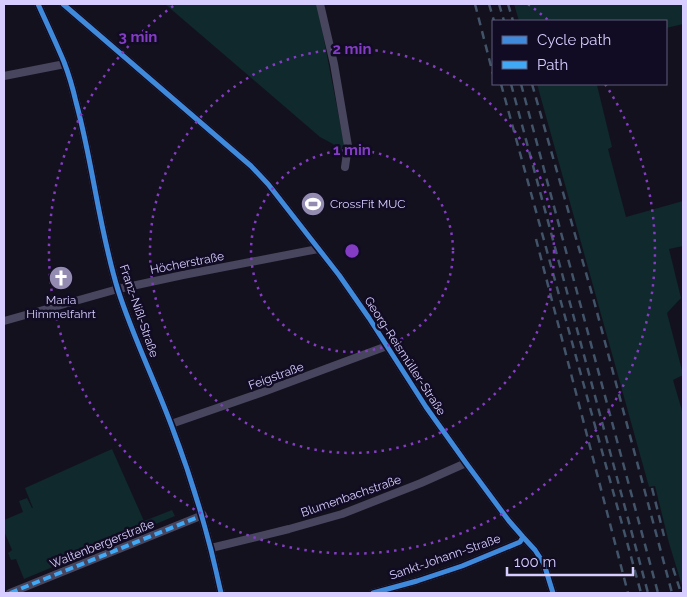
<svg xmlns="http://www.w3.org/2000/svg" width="687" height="597" font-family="Raleway,sans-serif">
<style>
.green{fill:#0f292c}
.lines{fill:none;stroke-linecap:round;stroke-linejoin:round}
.street{stroke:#48455f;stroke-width:8}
.rail{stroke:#415469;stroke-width:2.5;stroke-dasharray:8 6;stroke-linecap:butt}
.quiet{stroke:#3fa9f5;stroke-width:4;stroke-dasharray:8 4;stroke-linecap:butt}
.cycleway-casing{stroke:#110c23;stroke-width:8}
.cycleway{stroke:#408adc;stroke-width:5}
.ring{fill:none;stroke:#843cc5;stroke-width:2.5;stroke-dasharray:2.5 5}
.labels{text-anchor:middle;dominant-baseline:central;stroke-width:5;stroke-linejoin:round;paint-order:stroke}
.poi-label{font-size:12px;fill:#d7ceff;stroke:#110c23;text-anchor:start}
.street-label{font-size:12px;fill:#d7ceff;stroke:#110c23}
.centre{fill:#843cc5;stroke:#110c23;stroke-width:2.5}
.ring-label{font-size:15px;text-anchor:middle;font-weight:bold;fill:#843cc5;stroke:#110c23;stroke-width:5;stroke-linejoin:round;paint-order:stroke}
</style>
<rect width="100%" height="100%" fill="#14111e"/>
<path class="green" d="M165 4H317L343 138 344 146 340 151 333 144 320 137Z
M514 4H683V24L666 28V21H519Z
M537 84H601L597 85 612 147 608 149 626 217 683 201V246L669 249 681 298 667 313 683 374V375L673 380 683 414V589L669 543 655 486 649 487Z
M112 449 144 521 172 510 175 516 24 579 16 559 11 560 8 553 12 550 4 531V520L23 512 19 501 27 498 32 508H33L25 488Z"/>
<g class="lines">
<path class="street" d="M38 4C47 24 56 43 64 62 69 75 73 89 76 102 93 164 99 229 118 290 133 337 155 381 172 427 193 482 209 536 221 593
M63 4 251 166 268 184 339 275 369 318 426 407 466 463 509 521 523 537 535 550 544 564 553 593
M320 4 334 64 348 146 345 167
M4 76 65 64
M4 321 118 289 183 275 318 249
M171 424 266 391 387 346
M211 548 289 529 342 514 421 483 466 463
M10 593 203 515
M373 593 417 581 462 566 520 542 523 537"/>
<path class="rail" d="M475 4 493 74
M489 4 494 21
M499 4 504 21
M508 4 513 21
M501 84 641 593
M511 84 648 593
M521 84 658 593
M532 84 594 301 672 593
M536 239 628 593
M652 488 664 536
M673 568 681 593"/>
<path class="quiet" d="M10 593 203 515"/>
<g class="cycleway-casing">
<path id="cycleway" d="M38 4C47 24 56 43 64 62 69 75 73 89 76 102 93 164 99 229 118 290 133 337 155 381 172 427 193 482 209 536 221 593
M63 4 251 166 268 184 339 275 369 318 426 407 466 463 509 521 523 537 535 550 544 564 553 593
M373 593 417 581 462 566 520 542 523 537"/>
</g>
<use href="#cycleway" class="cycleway"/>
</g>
<g class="ring">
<circle cx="352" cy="251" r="101"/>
<circle cx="352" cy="251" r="202"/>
<path d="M528 4A303 303 0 0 1 549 21M605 84A303 303 0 1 1 176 4"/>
</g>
<defs>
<g id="stadium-disc" transform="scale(1.25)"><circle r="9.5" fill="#938cb0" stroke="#110c23"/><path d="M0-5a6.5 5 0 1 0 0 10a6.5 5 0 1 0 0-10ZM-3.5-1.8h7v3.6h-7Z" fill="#fff"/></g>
<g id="church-disc" transform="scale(1.25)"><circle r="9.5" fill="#938cb0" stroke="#110c23"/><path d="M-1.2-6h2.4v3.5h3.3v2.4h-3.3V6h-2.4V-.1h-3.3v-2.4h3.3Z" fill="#fff"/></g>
</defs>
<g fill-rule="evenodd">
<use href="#stadium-disc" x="313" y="204"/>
<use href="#church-disc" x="61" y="278"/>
</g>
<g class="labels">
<g class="poi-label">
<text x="330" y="204">CrossFit MUC</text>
<text x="61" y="300" text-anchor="middle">Maria<tspan x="61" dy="14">Himmelfahrt</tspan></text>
</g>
<g class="street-label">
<text transform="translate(187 263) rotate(-11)">Höcherstraße</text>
<text transform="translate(139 311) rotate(71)">Franz-Nißl-Straße</text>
<text transform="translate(405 356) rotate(57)">Georg-Reismüller-Straße</text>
<text transform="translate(276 376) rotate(-20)">Feigstraße</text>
<text transform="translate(351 496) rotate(-19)">Blumenbachstraße</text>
<text transform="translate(102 544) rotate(-22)">Waltenbergerstraße</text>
<text transform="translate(445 557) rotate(-19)">Sankt-Johann-Straße</text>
</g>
</g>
<circle cx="352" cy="251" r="8" class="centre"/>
<g class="ring-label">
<text x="138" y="42">3 min</text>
<text x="352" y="54">2 min</text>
<text x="352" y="155">1 min</text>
</g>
<rect width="687" height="597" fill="none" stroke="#d7ceff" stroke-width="10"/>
<rect x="492" y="20" width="175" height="65" fill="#110c23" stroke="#605a7b"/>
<rect x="502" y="36" width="25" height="8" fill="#408adc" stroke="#605a7b"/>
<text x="537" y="45" font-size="15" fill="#d7ceff">Cycle path</text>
<rect x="502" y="61" width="25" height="8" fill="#3fa9f5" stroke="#605a7b"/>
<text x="537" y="70" font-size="15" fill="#d7ceff">Path</text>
<path d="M507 567v8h126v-8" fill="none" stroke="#d7ceff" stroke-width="2.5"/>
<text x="514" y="567" font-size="15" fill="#d7ceff" stroke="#110c23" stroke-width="4" paint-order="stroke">100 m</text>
</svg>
